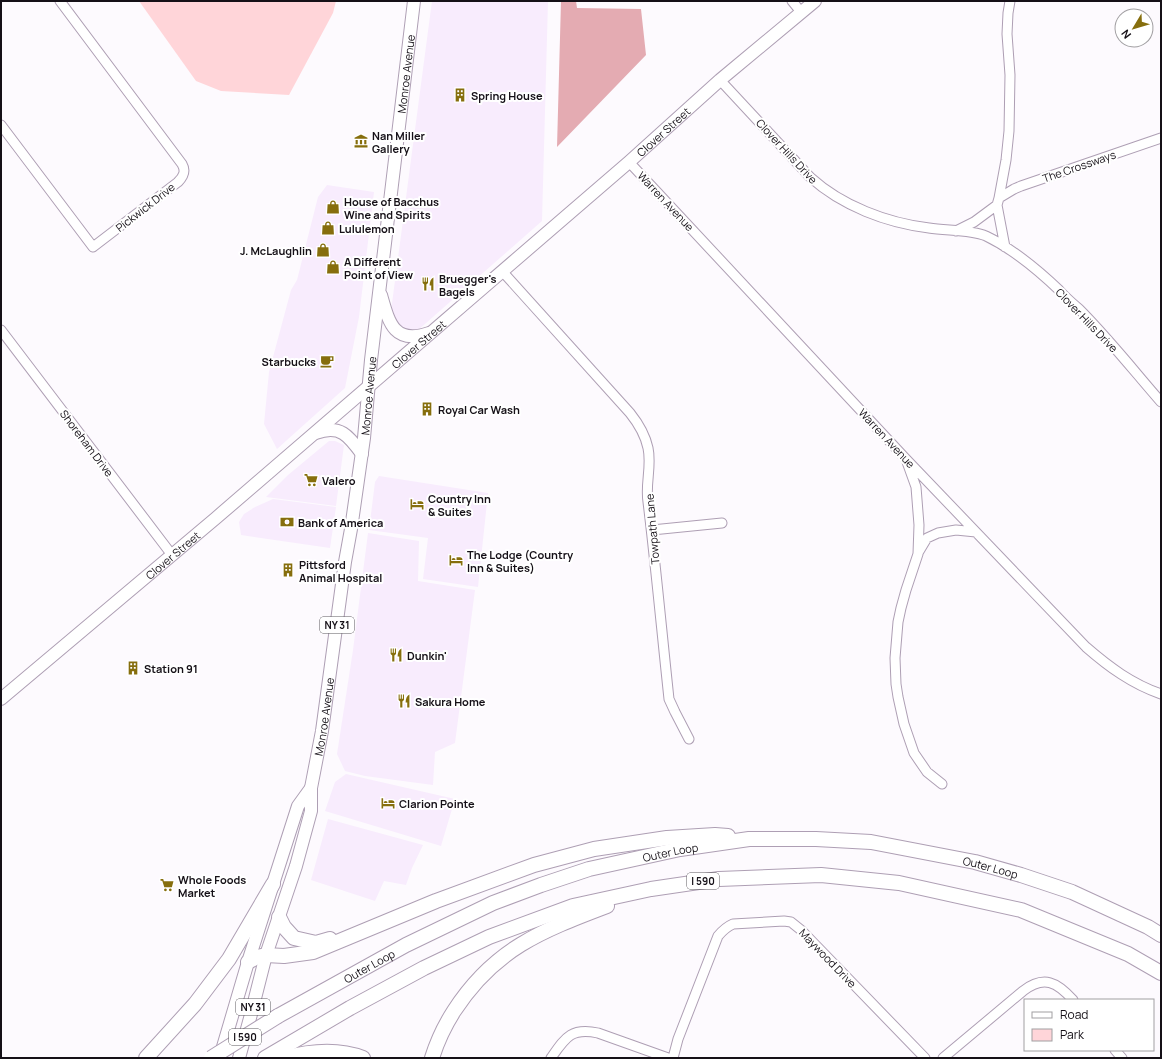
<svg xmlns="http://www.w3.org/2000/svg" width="1162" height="1059" font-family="Manrope,sans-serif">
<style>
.built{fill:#f8ecfd}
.green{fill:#ffd5d9}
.forest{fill:#e4abb2}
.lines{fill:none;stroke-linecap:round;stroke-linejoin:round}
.minor-casing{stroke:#ae9fb4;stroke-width:11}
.major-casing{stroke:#ae9fb4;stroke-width:14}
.highway-casing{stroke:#ae9fb4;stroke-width:16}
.minor{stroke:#fff;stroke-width:9}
.major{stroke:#fff;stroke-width:12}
.highway{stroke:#fff;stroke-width:14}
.highway-bridge-casing{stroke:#ae9fb4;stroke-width:16;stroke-linecap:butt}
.highway-bridge{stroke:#fff;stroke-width:14}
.labels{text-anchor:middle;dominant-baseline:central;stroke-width:4;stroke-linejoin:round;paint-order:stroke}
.shield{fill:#fff;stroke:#5b585d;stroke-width:1}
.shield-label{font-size:10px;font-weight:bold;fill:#151017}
.street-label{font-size:11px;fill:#151017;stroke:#fff}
.poi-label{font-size:11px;font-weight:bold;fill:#151017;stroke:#fff;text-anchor:start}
</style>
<rect width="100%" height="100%" fill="#fdfafe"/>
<path class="built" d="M432 1H548L542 221 417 331 403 332 394 323 391 311Z
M327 185 374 192 359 317 345 388 277 449 264 424 269 372 291 290 297 280 318 197Z
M329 441H335L344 445 336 506 266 497 288 475Z
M379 476 488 493 478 587 423 579 428 538 369 530 375 482Z
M273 499 336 507 330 548 241 535 239 522 244 514 252 509 253 508Z
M368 533 419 541 418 581 475 590 455 743 435 752 433 785 365 776 345 771 337 754 353 650Z
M346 774 455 799 441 846 325 811 335 782Z
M328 819 423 845 412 868 406 885 384 881 375 901 311 880Z"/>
<path class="green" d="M139 1H336L333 13 289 95 221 91 196 81Z"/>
<path class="forest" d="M561 1H576L577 8 641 9 646 55 557 147Z"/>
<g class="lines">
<g class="minor-casing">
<path id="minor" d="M792 1 801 12
M720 80 810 177C842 206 887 223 929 228 946 231 970 229 986 236 1013 249 1037 269 1059 290 1065 297 1072 303 1079 309 1108 338 1134 371 1161 402
M1 125 93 247 178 182C184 176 186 171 182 164L60 1
M629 162 906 459 1086 647C1109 667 1132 684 1161 694
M999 198 1014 189 1021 186 1161 138
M997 205 1005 247
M956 231 974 222 997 205 999 198 1006 160 1009 131 1010 75 1007 34 1008 13 1010 1
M502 271 630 413C638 423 645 434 648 448 652 466 645 484 648 502 656 568 662 634 669 699L675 712 689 739
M1 330 172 555
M907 462 916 487 919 525 918 554 906 590 901 608 898 622 895 658 896 684 898 697 904 724 914 753 927 772 942 784
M652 530 722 523
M918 553 927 538 938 533 956 530 976 532
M1115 1050 1122 1058
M551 1058C565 1038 571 1027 598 1033L668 1058
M673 1058 678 1039 718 936C723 930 726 927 733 924L784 921 791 922 801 930 925 1058
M943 1058 1023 991C1044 975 1057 982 1073 1000"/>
</g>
<g class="major-casing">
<g id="major">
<path d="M381 295C389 323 394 345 429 333"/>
<path d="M316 433C340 424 349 436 362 454"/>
<path id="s1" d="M1 699 216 518 629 162 720 80 815 1"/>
<path d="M220 1057 248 962 298 806 311 788"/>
<path id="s2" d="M239 1058 250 1018 266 955 296 866 311 811V788L322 731 345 562 351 529 364 438 371 360 414 1"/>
</g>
</g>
<g class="highway-casing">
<g id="highway">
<path d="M279 917 284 927 294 938 316 943 330 939"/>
<path d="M248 962 257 957 266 955 284 956 313 952 436 901 534 865 594 849 667 838 715 835 728 836"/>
<path id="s3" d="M278 1016 406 945 493 903 541 885 589 869 680 849 749 839H816L871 842 975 862 1021 875 1072 892 1148 927 1161 935"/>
<path d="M146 1058 195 1004 229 959 273 884"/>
<path d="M265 1058 350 1008 424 968 489 937 573 906 651 889 719 879 821 875 899 883 1021 910 1128 954 1161 973"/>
<path d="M284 1058C310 1051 337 1048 363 1058"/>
<path d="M432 1058C437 1042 445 1025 454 1011 494 949 541 931 607 906"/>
</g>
</g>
<use href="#minor" class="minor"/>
<use href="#major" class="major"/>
<use href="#highway" class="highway"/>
<g class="highway-bridge-casing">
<path id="highway-bridge" d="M211 1058 278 1016"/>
</g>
<use href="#highway-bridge" class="highway-bridge"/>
</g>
<defs>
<g id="building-bare" transform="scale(1.08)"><path d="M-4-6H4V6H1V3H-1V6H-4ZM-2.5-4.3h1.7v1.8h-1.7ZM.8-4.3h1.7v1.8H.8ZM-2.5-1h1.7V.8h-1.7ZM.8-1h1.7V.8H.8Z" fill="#866e0d" stroke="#fff" stroke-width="2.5" paint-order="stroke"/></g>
<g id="museum-bare" transform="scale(1.08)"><path d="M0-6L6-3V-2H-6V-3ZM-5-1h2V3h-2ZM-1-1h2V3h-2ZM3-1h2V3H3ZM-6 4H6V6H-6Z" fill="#866e0d" stroke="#fff" stroke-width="2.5" paint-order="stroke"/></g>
<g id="shop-bare" transform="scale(1.08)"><path d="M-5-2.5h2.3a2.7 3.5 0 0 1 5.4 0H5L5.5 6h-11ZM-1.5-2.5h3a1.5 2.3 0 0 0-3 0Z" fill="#866e0d" stroke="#fff" stroke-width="2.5" paint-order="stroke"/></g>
<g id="restaurant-bare" transform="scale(1.08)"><path d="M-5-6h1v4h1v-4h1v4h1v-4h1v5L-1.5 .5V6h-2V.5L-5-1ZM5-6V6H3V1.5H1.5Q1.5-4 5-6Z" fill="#866e0d" stroke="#fff" stroke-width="2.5" paint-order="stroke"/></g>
<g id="cafe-bare" transform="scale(1.08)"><path d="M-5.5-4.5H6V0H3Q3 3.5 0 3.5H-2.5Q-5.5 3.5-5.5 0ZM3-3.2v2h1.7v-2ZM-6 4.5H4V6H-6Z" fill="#866e0d" stroke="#fff" stroke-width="2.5" paint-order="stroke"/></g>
<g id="supermarket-bare" transform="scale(1.08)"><path d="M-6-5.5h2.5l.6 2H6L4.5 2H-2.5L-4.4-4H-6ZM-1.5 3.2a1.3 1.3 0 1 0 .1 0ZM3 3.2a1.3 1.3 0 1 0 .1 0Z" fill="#866e0d" stroke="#fff" stroke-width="2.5" paint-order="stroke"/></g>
<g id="hotel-bare" transform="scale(1.08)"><path d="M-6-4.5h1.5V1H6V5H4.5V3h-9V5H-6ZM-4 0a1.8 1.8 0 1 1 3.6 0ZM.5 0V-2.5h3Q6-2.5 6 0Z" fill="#866e0d" stroke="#fff" stroke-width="2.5" paint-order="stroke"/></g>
<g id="bank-bare" transform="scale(1.08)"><path d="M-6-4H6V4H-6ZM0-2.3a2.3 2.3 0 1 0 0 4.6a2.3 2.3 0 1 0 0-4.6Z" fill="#866e0d" stroke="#fff" stroke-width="2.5" paint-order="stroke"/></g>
</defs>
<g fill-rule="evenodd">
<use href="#building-bare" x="460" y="95"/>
<use href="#museum-bare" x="361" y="141"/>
<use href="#shop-bare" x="333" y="207"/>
<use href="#shop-bare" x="328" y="228"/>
<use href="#shop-bare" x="323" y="250"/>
<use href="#shop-bare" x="333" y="267"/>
<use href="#restaurant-bare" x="428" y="284"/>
<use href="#cafe-bare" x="327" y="361"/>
<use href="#building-bare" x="427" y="409"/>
<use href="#supermarket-bare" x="311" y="480"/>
<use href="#hotel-bare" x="417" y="504"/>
<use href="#bank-bare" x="287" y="522"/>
<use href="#hotel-bare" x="456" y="560"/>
<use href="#building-bare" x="288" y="570"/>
<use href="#restaurant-bare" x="396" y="655"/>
<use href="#building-bare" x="133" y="668"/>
<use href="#restaurant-bare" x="404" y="701"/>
<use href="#hotel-bare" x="388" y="803"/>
<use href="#supermarket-bare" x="167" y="885"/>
</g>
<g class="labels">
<g class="shield">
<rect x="320" y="617" width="34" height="16" rx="3"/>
<rect x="687" y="873" width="32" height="16" rx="3"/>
<rect x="236" y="999" width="34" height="16" rx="3"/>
<rect x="229" y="1029" width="32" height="16" rx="3"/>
</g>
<g class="shield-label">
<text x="337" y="625">NY 31</text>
<text x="703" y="881">I 590</text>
<text x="253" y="1007">NY 31</text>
<text x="245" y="1037">I 590</text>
</g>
<g class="street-label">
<text stroke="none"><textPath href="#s2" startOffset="1001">Monroe Avenue</textPath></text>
<text stroke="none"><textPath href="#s1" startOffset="872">Clover Street</textPath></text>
<text transform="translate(787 151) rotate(47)">Clover Hills Drive</text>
<text transform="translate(1079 166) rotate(-19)">The Crossways</text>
<text transform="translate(666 201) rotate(47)">Warren Avenue</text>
<text transform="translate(145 207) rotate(-38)">Pickwick Drive</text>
<text transform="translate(1087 320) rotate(46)">Clover Hills Drive</text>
<text stroke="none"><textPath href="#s1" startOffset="548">Clover Street</textPath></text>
<text stroke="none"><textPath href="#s2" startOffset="677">Monroe Avenue</textPath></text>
<text transform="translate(887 438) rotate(47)">Warren Avenue</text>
<text transform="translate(87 443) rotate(53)">Shoreham Drive</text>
<text transform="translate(652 529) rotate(-95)">Towpath Lane</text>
<text stroke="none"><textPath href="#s1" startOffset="224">Clover Street</textPath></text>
<text stroke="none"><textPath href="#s2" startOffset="353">Monroe Avenue</textPath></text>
<text stroke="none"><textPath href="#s3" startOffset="428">Outer Loop</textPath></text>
<text stroke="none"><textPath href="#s3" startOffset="752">Outer Loop</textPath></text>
<text transform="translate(828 958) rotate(46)">Maywood Drive</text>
<text stroke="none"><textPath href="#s3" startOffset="104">Outer Loop</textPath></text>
</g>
<g class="poi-label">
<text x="471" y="95">Spring House</text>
<text x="372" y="135">Nan Miller<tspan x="372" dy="13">Gallery</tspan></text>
<text x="344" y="201">House of Bacchus<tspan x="344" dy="13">Wine and Spirits</tspan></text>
<text x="339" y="228">Lululemon</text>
<text x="312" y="250" text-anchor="end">J. McLaughlin</text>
<text x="344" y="261">A Different<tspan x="344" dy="13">Point of View</tspan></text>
<text x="439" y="278">Bruegger's<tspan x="439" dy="13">Bagels</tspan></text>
<text x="316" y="361" text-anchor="end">Starbucks</text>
<text x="438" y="409">Royal Car Wash</text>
<text x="322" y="480">Valero</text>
<text x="428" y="498">Country Inn<tspan x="428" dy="13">&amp; Suites</tspan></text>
<text x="298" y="522">Bank of America</text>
<text x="467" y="554">The Lodge (Country<tspan x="467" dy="13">Inn &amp; Suites)</tspan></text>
<text x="299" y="564">Pittsford<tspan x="299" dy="13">Animal Hospital</tspan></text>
<text x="407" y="655">Dunkin'</text>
<text x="144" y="668">Station 91</text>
<text x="415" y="701">Sakura Home</text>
<text x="399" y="803">Clarion Pointe</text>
<text x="178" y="879">Whole Foods<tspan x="178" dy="13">Market</tspan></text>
</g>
</g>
<rect width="1162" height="1059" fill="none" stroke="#151017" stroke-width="4"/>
<rect x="1024" y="999" width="130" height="52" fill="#ffffff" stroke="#a19fa2"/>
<rect x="1032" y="1012" width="20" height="6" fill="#ffffff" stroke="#a19fa2"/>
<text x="1060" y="1019" font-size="12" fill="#151017">Road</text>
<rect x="1032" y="1029" width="20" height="12" fill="#ffd5d9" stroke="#a19fa2"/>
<text x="1060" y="1039" font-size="12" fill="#151017">Park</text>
<g transform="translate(1134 28) rotate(232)"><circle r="19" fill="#ffffff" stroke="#a19fa2"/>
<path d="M0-3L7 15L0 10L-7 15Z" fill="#866e0d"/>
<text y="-6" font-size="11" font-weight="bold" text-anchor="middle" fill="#151017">N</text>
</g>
</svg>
